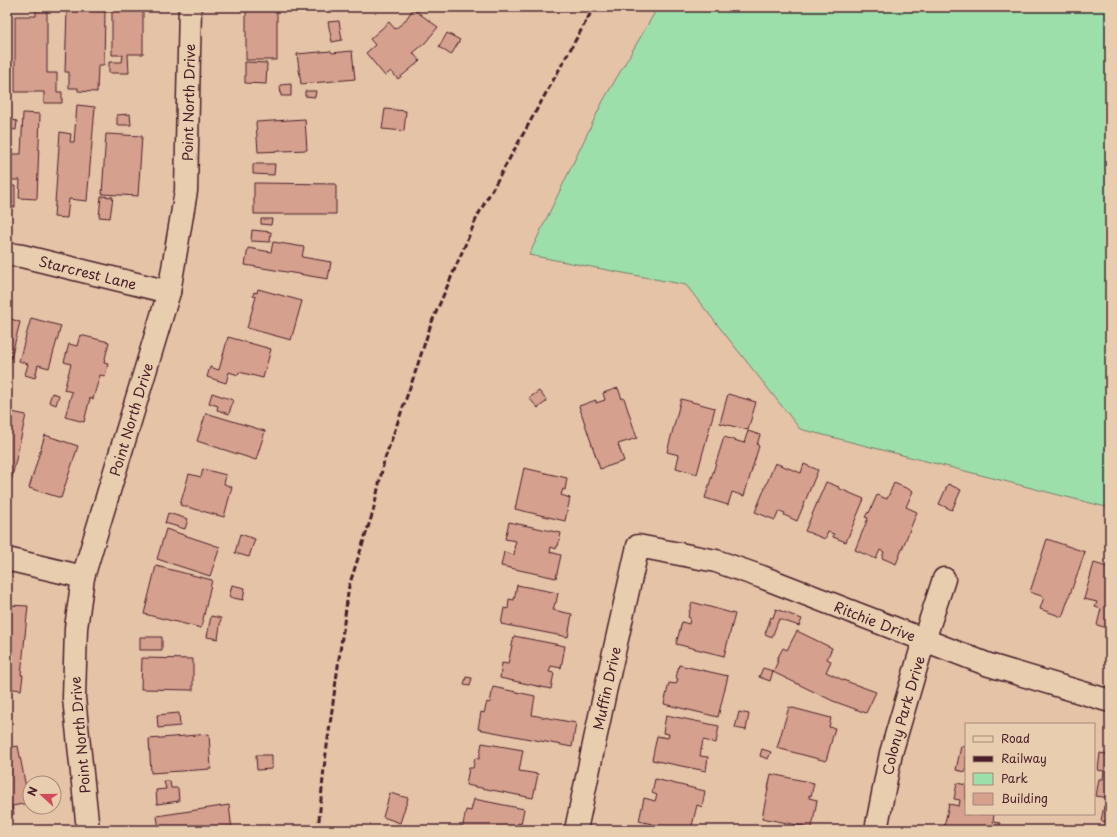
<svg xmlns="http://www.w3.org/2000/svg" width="1117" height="837" font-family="'Playpen Sans',sans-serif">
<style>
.green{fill:#9ddfaa;stroke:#747f6a}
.building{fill:#d5a08e;stroke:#4a1f2b}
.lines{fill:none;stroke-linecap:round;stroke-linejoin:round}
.minor-casing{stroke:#4a1f2b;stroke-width:25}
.minor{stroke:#e8ceaf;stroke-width:22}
.rail{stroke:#4a1f2b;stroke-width:3;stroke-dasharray:6 3;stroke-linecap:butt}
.labels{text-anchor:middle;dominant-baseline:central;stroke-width:3;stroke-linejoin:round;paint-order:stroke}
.street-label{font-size:14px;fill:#4a1f2b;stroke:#e8ceaf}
</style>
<rect width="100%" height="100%" fill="#e5c3a7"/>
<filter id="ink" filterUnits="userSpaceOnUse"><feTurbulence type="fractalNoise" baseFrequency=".025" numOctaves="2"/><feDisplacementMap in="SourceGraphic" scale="8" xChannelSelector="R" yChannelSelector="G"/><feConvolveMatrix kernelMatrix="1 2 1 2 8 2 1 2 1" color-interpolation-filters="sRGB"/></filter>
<g filter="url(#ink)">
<path class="green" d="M658 7H1110V508L800 429 686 285 529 255 603 101Z"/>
<path class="building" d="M36 7H47V73H57V92H62V103H44V92H15V16H36Z
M112 7H143V54H128L129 73H109V62H122L123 55H112Z
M246 7H277V60H246Z
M413 9 438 27 425 43 413 53 420 61 398 79 391 71 385 76 366 53 375 45 370 39 389 22 395 29 404 22Z
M67 10 105 11 104 65H98L97 92 78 91V88H69V72H65Z
M339 21 342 40 332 42 328 22Z
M447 33 460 40 451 55 439 47Z
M331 51 332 53 352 51 355 79 301 84 297 54Z
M245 62 267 63 266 84 245 83Z
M291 84V96H281L280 85Z
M305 91H316L315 97 305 96Z
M77 105 95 107 87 201 69 199 67 218 54 217 60 132 71 134 70 142H74Z
M385 109 406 111 404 131 382 129Z
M23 113 40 114 37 199 19 198 20 180H10L11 154H21Z
M130 114 131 125H117V115Z
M7 119 17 121 16 130 7 128Z
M305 119 307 150 258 152 256 122Z
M106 134 142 136 138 196 102 194Z
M253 164H275L274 175 253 174Z
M254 183 336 184V214H254Z
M7 186H15V207H7Z
M101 196 113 197 110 218 99 217Z
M261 219H272L271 225 261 224Z
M252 230 271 232 270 242 251 241Z
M273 242 304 247 302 257 331 262 328 279 245 265 248 248 271 252Z
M258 289 302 301 291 340 247 328 256 297 253 296 254 292 257 293Z
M7 310 10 311 8 318 20 322 7 374Z
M31 318 61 326 49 368 38 365 35 378 25 375 28 364 19 361Z
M80 335 109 342 104 363 108 364 105 376 100 375 93 399 90 398 84 422 65 417 72 392 64 390 71 364 64 362 69 344 77 346Z
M228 337 271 349 263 378 239 372 238 375 229 372 226 383 207 377 210 367 219 370Z
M618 388 622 399 624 398 637 438 618 444 624 461 600 469 579 406 596 400V403L605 400 603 393Z
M539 391 547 401 538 408 529 398Z
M52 393 59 395 56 405 49 402Z
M212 393 233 400 229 414 217 410 218 406 209 403Z
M728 394 756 402 748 430 720 423Z
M681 399 715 408 697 474 676 468 679 455 667 452Z
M7 411 26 415 10 486H7Z
M206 413 265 431 256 460 197 441Z
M748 431 760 435 757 445 759 446 744 496 732 492 728 505 705 498 724 437 744 443Z
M45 435 78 446 61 498 29 488Z
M775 463 801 473 804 464 818 470 797 521 784 515 785 513 779 511 775 520 755 512Z
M524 468 567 478 565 490 563 489 561 495 570 498 565 521 515 509Z
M203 469 226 475 224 484 232 487 224 517 180 505 189 474 201 477Z
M826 482 839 487 838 488 864 499 846 542 833 537 834 534 828 532 825 539 805 531Z
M894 483 913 491 906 507 917 512 896 564 882 558 884 552 880 550 876 559 855 550 868 518 865 517 868 512 869 513 877 495 887 499Z
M948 484 961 490 952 510 939 504Z
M168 513 188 519 185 529 165 523Z
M509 522 561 533 558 546H557L556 549 551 547 550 552 561 555 556 578 501 566 504 552 514 555 515 548H514L516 541 505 539Z
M166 529 220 547 210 576 157 559Z
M240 534 255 539 249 557 235 553Z
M1047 539 1085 552 1062 617 1040 609 1044 597 1030 592Z
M1094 563 1110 568V629L1097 625 1101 609 1095 607 1097 602 1084 599Z
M156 566 212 580 201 628 144 614Z
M232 585 245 588 243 600 229 597Z
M517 585 558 593 556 603H555L553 610 572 614 568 637 501 624 504 608 508 609 509 599 514 600Z
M692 602 735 614 724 656 676 644 682 622 689 624 690 618 688 617Z
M7 605 28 606 21 675H23L21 690 7 688Z
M776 609 802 619 799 626 779 619 772 637 765 634 771 617 773 618Z
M211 616 221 618 218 639 207 637Z
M797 631 832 648 827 659 831 661 826 672 843 680 876 692 866 713 833 701 773 672 778 661H776L783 648 787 650Z
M514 636 565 646 561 668 551 666 549 672 554 673 551 689 500 678 502 663 508 664Z
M140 637H162V650H140Z
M142 658 193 659V690L141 689Z
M679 665 728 676 718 717 664 704 669 683 676 684 678 679 676 678Z
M763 668 773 671 770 681 759 677Z
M466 677 472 678 470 686 464 685Z
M493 687 535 696 532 715 576 723 572 747 478 729 481 712 484 713 487 702 490 703Z
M789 707 831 718 829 727 835 728 826 761 777 748Z
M739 712 749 714 746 730 735 728Z
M179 713 180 726 158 728 157 715Z
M666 715 719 726 716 743 703 740 700 756 708 757 706 771 652 760 657 736 668 738 669 734 663 733Z
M209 734 211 769 151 773 149 739Z
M482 743 523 750 519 771 538 774 533 798 466 785 469 768H473L475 758 479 759Z
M18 746 29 803 12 806 14 814 7 816V748Z
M961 746 966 747V772L956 770Z
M762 749 771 752 768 759 760 756Z
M1100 753 1110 755V798L1096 796 1099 779H1103L1104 771 1098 770Z
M256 755H272V769L257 770Z
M771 774 814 783 811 796 809 795V798L817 800 812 828 762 818Z
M655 779 705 791 702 807 697 805 691 830H678L639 821 644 798 655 801 657 795 652 793Z
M164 781H170L171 788H178L179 801 157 804 156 790 166 789Z
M957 783 966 785V814H994L993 822 1000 823 999 830H961L944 827 949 804 959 806 960 800 954 799Z
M390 793 408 798 400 823 383 817Z
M474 799 524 809 521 824 518 823 517 829 524 830H462L466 810 471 811Z
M229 805 232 830H159L157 816Z
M1104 806 1110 807V830H1106L1108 822 1101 821Z"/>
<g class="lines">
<g class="minor-casing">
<g id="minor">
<path id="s1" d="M7 254 22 256 169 292"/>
<path d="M7 559 83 577"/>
<path id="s2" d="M88 830 74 698 76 628 83 577 169 292 186 191 190 7"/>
<path id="s3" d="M576 830 605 692 638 546 716 561 762 577 989 665 1110 701"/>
<path id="s4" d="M876 830 891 753 924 640 944 579"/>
</g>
</g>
<use href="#minor" class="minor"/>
<path class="rail" d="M318 830 324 768 349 586 373 512 384 461 414 376 431 324 478 215 594 7"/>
</g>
</g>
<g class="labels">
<g class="street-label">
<text stroke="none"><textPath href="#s2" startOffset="743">Point North Drive</textPath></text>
<text stroke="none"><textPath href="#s1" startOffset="83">Starcrest Lane</textPath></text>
<text stroke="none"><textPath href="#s2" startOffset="419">Point North Drive</textPath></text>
<text stroke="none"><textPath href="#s3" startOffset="540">Ritchie Drive</textPath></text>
<text stroke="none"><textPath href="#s3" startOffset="145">Muffin Drive</textPath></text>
<text stroke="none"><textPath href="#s4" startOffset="118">Colony Park Drive</textPath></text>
<text transform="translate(80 735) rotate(-95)">Point North Drive</text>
</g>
</g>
<rect width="1117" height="837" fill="none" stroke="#e8ceaf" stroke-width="24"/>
<rect x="12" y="12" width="1093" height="813" fill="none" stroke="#4a1f2b" stroke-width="1.5" filter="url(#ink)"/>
<rect x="965" y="723" width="130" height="92" fill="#e8ceaf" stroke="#a9887a"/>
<rect x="973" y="736" width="20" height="6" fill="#e8ceaf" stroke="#a9887a"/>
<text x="1001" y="743" font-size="12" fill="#4a1f2b">Road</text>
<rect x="973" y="756" width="20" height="6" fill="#4a1f2b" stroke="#a9887a"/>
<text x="1001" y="763" font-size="12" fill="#4a1f2b">Railway</text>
<rect x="973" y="773" width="20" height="12" fill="#9ddfaa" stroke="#a9887a"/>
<text x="1001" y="783" font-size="12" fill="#4a1f2b">Park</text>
<rect x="973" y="793" width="20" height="12" fill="#d5a08e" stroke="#a9887a"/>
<text x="1001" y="803" font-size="12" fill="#4a1f2b">Building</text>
<g transform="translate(42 795) rotate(291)"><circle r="19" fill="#e8ceaf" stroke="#a9887a"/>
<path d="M0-3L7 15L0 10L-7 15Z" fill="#d1495b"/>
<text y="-6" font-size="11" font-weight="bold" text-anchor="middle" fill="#4a1f2b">N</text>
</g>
</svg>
